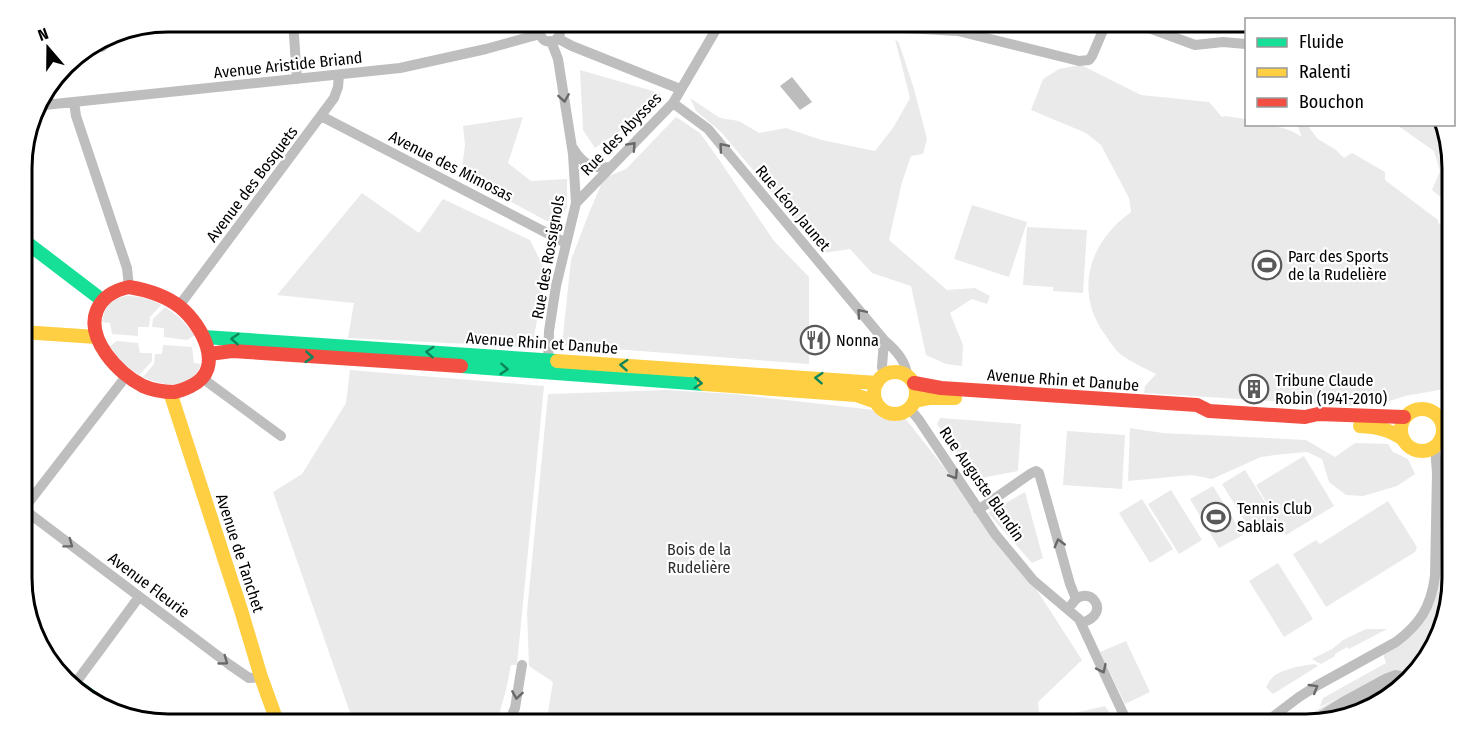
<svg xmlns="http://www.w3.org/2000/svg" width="1473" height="745" font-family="'Fira Sans Condensed',sans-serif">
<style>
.green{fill:#eaeaea}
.water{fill:#bcbcbc}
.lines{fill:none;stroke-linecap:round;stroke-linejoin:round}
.street{stroke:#bebebe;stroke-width:10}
.fast{stroke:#16e098;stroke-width:14}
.slow{stroke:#ffcf43;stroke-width:14}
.jam{stroke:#f24e42;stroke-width:14}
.oneway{stroke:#686868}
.oneway2{stroke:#0d865b}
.labels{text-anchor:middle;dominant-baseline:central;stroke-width:4.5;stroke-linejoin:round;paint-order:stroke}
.street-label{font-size:16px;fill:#000;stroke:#fff}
.poi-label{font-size:16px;fill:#000;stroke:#fff;text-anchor:start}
.park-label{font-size:16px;fill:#2f2f2f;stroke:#fff}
.rim{fill:none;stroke:#000;stroke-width:3}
</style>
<rect width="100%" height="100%" fill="#fff"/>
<path class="green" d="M895 39 899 43 914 89 927 139 923 154 911 156 902 182 889 240 947 290 975 288 990 296 987 304 972 299 950 313 963 345 962 366 946 364 926 355 911 286 872 273 850 249 823 253 721 132 696 111 690 98 720 118 739 121 759 133 786 128 822 140 875 151 893 128 910 98Z
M1081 65 1141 95 1209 102 1222 117 1225 116 1246 119V124C1265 125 1286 125 1302 137L1297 125H1307L1318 139 1336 150 1344 158 1352 153 1385 172V180L1438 220V223L1450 228H1451V385L1445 389 1405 396 1380 404 1353 397 1352 406 1144 393 1145 386 1156 374C1144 368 1131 362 1120 354 1115 349 1110 342 1106 336 1073 292 1089 242 1131 212L1129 198 1101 145 1086 133 1031 110 1043 79 1059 69Z
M580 70 660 93 663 102 595 148 583 130Z
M523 117 508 163 531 181 567 179V207L556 226 461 175 465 145 463 126Z
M676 117 700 133 720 161 774 241 809 277V364L562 345 571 260 589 213 604 178 626 169Z
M1397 125H1441L1451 149V205L1432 190 1440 171 1434 151Z
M362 193 419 233 443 199 530 240 546 272 532 347 348 338 354 303 277 295Z
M972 205 1027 222 1009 277 954 259Z
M1027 227 1087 230 1083 293 1053 291V287L1023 285Z
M126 296C139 296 150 298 161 305L150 317 149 327H138V336L112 334 110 323 102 322C104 307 111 299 126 296Z
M165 307 180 318 195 335 187 340 164 337V328L152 327 153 319Z
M117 341 138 343 140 353H152V361L139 375 120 361 110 346Z
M163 345 192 347 194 363 201 364C192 392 164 386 143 377L154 364 155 354H162Z
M350 370 544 386 517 665H511L506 690 500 711 492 724H354L273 492 302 474 346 403Z
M667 390 734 394 901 413 1020 564 1082 660 1038 702 1040 721 1105 706 1117 724H546L553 682 529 666 527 612 548 394Z
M940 418 1021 424 1018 471 976 479 937 424Z
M1130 428 1163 433 1306 440 1335 457 1355 443 1388 444 1393 452 1408 459 1415 474 1397 486 1363 496 1346 495 1329 482 1322 459 1307 452 1284 454 1261 457 1212 479 1192 475 1128 481Z
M1067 431 1125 435 1122 489 1063 485Z
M1452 434V577L1437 642 1387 699 1314 724H1292L1340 697 1320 707 1323 698 1386 663 1383 654 1418 628 1430 611 1434 602 1440 557 1442 519 1441 452Z
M1304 456 1334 506 1286 535 1256 485Z
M1245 470 1276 520 1253 534 1222 484Z
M1213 486 1243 535 1219 548 1190 499Z
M1171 490 1202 540 1179 554 1148 504Z
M1025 492 1043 558 1032 563 988 513Z
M1142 499 1173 549 1150 563 1119 513Z
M1388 501 1417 547 1415 552 1326 607 1293 554 1316 540 1320 544Z
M1278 563 1313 619 1284 637 1249 581Z
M1366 629H1387L1349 649 1347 647 1335 654V656L1321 664 1312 659 1332 649 1343 640Z
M1126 641 1150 692 1125 704 1100 652Z
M1315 664 1318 666 1273 694 1266 687C1268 684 1269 681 1272 678 1280 669 1304 665 1315 664Z"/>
<path class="water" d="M792 77 812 102 800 110 780 86Z
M1395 670 1401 671 1407 676 1387 699 1314 724H1299L1340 698 1384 674Z"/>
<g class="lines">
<path class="street" d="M293 21 297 79
M848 21 855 24 870 26 958 31 1079 61 1089 60 1092 56 1107 21
M1130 21 1195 45 1223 42 1246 44
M540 32a10 10 0 1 1 20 0a10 10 0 1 1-20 0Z
M557 38 572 46 680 89
M102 47 108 41V35
M74 102 76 116 127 268 129 287
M673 103 708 129 884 340C895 349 906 361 907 375
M35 106 400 68 486 49 540 34
M321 116 566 243
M573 148C583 165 593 169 611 167
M576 203 673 103 721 21
M179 306 334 98 338 87 339 75
M884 340 882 367 884 375
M548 365 549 331 556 286 576 203 573 154 558 59 551 41
M202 378 281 436
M910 409 919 420 995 534 1033 580 1079 619 1128 724
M22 508 230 665 249 678 261 677
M978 510 1030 474 1036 471 1039 473 1070 584 1076 599
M22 511 127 375
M1072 604C1087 581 1115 613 1081 623
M74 685 139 597
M508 724 515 708 522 665
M1262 724 1266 722 1299 697 1318 685 1396 642C1420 624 1431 607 1435 576L1437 473 1435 447"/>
<path class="fast" d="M22 239 102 300
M204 337 557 361
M461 366 704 384
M69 681 110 710"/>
<path class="slow" d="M22 332 96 337
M557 361 877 383
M874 393a21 21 0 1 1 42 0a21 21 0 1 1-42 0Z
M704 384 856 395 876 402
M170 392 241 610 261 677 278 724
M915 401 930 398H955
M1401 430a21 21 0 1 1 42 0a21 21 0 1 1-42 0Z
M1360 426C1377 427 1389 429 1403 439"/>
<path class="jam" d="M129 287C147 290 165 295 180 307 201 324 227 369 191 386 185 389 180 391 174 392 164 392 152 390 143 386 119 374 85 339 97 310 103 296 115 290 129 287Z
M209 354 232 351 461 366
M914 383 941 388 1197 405 1209 411 1305 417 1318 414 1404 417"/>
</g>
<defs><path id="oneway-chevron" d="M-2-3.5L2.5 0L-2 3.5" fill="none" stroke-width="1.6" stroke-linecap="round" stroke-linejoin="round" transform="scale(1.5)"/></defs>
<g class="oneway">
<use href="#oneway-chevron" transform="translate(564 98) rotate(81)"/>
<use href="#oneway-chevron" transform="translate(632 146) rotate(-47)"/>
<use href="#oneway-chevron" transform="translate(723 147) rotate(-130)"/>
<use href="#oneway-chevron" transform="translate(861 313) rotate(-130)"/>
<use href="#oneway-chevron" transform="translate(954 475) rotate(57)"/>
<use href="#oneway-chevron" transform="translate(1059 543) rotate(-105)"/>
<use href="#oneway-chevron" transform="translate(69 544) rotate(37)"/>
<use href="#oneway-chevron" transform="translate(224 661) rotate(36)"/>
<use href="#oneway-chevron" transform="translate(1102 669) rotate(65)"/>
<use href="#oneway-chevron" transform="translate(1314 688) rotate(-31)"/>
<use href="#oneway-chevron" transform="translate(517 695) rotate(99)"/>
</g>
<g class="oneway2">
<use href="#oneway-chevron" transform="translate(235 339) rotate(-176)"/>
<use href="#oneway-chevron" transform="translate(430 352) rotate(-176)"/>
<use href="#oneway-chevron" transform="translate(309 357) rotate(4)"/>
<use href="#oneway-chevron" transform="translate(624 365) rotate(-176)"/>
<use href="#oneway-chevron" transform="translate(504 369) rotate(4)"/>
<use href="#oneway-chevron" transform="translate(819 378) rotate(-176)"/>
<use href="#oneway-chevron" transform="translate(698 383) rotate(4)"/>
</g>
<defs>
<g id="stadium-ring" transform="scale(1.5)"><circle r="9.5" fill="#fff" stroke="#595959" stroke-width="1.5"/><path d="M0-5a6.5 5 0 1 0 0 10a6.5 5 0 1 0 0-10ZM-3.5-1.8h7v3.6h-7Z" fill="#595959"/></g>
<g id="restaurant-ring" transform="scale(1.5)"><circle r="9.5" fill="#fff" stroke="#595959" stroke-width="1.5"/><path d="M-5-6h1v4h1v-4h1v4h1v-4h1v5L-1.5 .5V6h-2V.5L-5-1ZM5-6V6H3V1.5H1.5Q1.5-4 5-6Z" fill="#595959"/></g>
<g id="building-ring" transform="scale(1.5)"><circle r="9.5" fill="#fff" stroke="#595959" stroke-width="1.5"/><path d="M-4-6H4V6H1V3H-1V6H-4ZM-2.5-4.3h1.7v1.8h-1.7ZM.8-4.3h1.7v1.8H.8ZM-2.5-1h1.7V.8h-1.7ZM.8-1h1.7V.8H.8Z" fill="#595959"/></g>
</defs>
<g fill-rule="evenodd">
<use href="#stadium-ring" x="1267" y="265"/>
<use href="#restaurant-ring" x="815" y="340"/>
<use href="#building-ring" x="1254" y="389"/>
<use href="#stadium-ring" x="1216" y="517"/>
</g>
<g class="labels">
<g class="street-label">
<text transform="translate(288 65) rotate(-6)">Avenue Aristide Briand</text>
<text transform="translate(621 134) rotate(-46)">Rue des Abysses</text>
<text transform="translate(451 166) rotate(27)">Avenue des Mimosas</text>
<text transform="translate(252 184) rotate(-53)">Avenue des Bosquets</text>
<text transform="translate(793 208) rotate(50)">Rue Léon Jaunet</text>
<text transform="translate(548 257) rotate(-80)">Rue des Rossignols</text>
<text transform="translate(542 343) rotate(4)">Avenue Rhin et Danube</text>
<text transform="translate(1063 380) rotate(4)">Avenue Rhin et Danube</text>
<text transform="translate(982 484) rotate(55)">Rue Auguste Blandin</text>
<text transform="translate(240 553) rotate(72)">Avenue de Tanchet</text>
<text transform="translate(149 585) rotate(37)">Avenue Fleurie</text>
</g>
<g class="poi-label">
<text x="1288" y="256">Parc des Sports<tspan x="1288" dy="18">de la Rudelière</tspan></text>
<text x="836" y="340">Nonna</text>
<text x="1275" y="380">Tribune Claude<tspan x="1275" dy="18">Robin (1941-2010)</tspan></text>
<text x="1237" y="508">Tennis Club<tspan x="1237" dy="18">Sablais</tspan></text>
</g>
<g class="park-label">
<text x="699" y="549">Bois de la<tspan x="699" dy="18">Rudelière</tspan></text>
</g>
</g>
<path d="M0 0H1473V745H0ZM168 32H1306A136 136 0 0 1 1442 168V578A136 136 0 0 1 1306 714H168A136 136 0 0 1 32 578V168A136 136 0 0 1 168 32Z" fill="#fff" fill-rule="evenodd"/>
<path class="rim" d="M168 32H1306A136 136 0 0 1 1442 168V578A136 136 0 0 1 1306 714H168A136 136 0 0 1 32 578V168A136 136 0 0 1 168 32Z"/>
<rect x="1245" y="18" width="210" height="108" fill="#ffffff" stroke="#999999" stroke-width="1.5"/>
<rect x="1257" y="38" width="30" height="9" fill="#16e098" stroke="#999999" stroke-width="1.5"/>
<text x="1299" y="48" font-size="18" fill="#000000">Fluide</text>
<rect x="1257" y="68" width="30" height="9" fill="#ffcf43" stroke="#999999" stroke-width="1.5"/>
<text x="1299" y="78" font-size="18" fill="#000000">Ralenti</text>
<rect x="1257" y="98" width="30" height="9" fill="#f24e42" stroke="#999999" stroke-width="1.5"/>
<text x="1299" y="108" font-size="18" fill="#000000">Bouchon</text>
<g transform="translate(48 48) rotate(340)" stroke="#ffffff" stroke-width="4.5" paint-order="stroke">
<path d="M0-4.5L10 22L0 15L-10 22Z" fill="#000000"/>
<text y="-9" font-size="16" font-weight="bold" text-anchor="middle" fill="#000000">N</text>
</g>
</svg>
